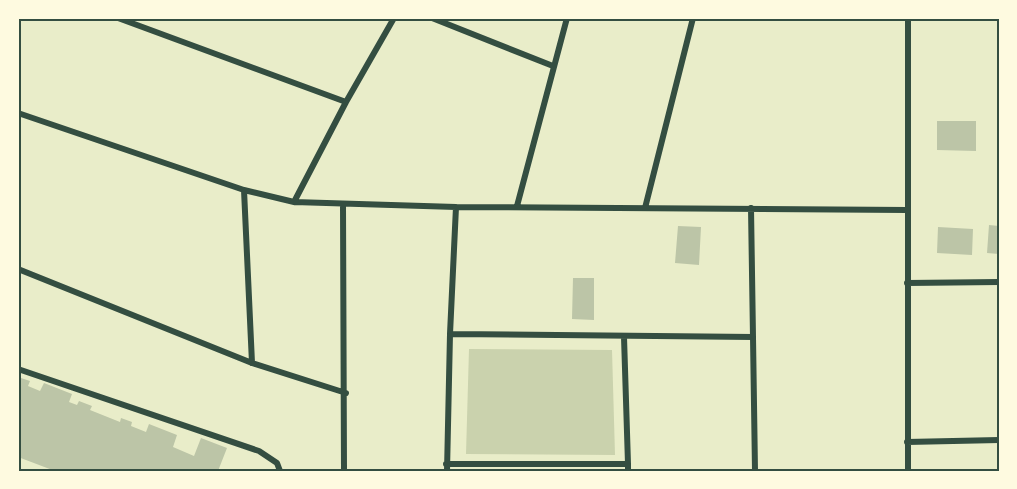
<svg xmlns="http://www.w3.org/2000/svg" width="1017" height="489" font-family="'Times New Roman',serif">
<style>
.green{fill:#cad2ad}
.building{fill:#bcc5a7}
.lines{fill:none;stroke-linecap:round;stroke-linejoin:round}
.minor{stroke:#344e41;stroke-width:6}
.neatline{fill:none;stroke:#344e41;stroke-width:2}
</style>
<rect width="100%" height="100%" fill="#e9edc9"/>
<path class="green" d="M469 349 612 350 615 455 466 454Z"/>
<path class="building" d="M937 121H976V151L937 150Z
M989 225 999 226V254L987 253Z
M678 226 701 227 699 265 675 263Z
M938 227 973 229 972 255 937 253Z
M573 278H594V320L572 319Z
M18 377 30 381 28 386 40 391 44 383 72 394 69 402 77 405 79 401 92 406 90 410 120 422 121 418 132 422 131 426 146 432 149 424 177 435 173 447 194 456 201 438 227 448 218 471H55L18 457Z"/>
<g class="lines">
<path class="minor" d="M118 18 346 102
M432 18 553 66
M18 113 244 190 294 202 456 207 907 210
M244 190 252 363
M294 202 346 102 394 18
M343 204 344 471
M517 206 567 18
M645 208 693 18
M751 208 753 337
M18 269 252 363 346 393
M907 283 999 282
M450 334 456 207
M624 337 628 464
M18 369 259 451 277 463 280 471
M907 442 999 440
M446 464H628V471
M447 471 450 334 753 337 755 471
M908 471V18"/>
</g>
<rect width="1017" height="489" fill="none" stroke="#fefae0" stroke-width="39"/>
<rect x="20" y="20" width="978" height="450" class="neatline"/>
</svg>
